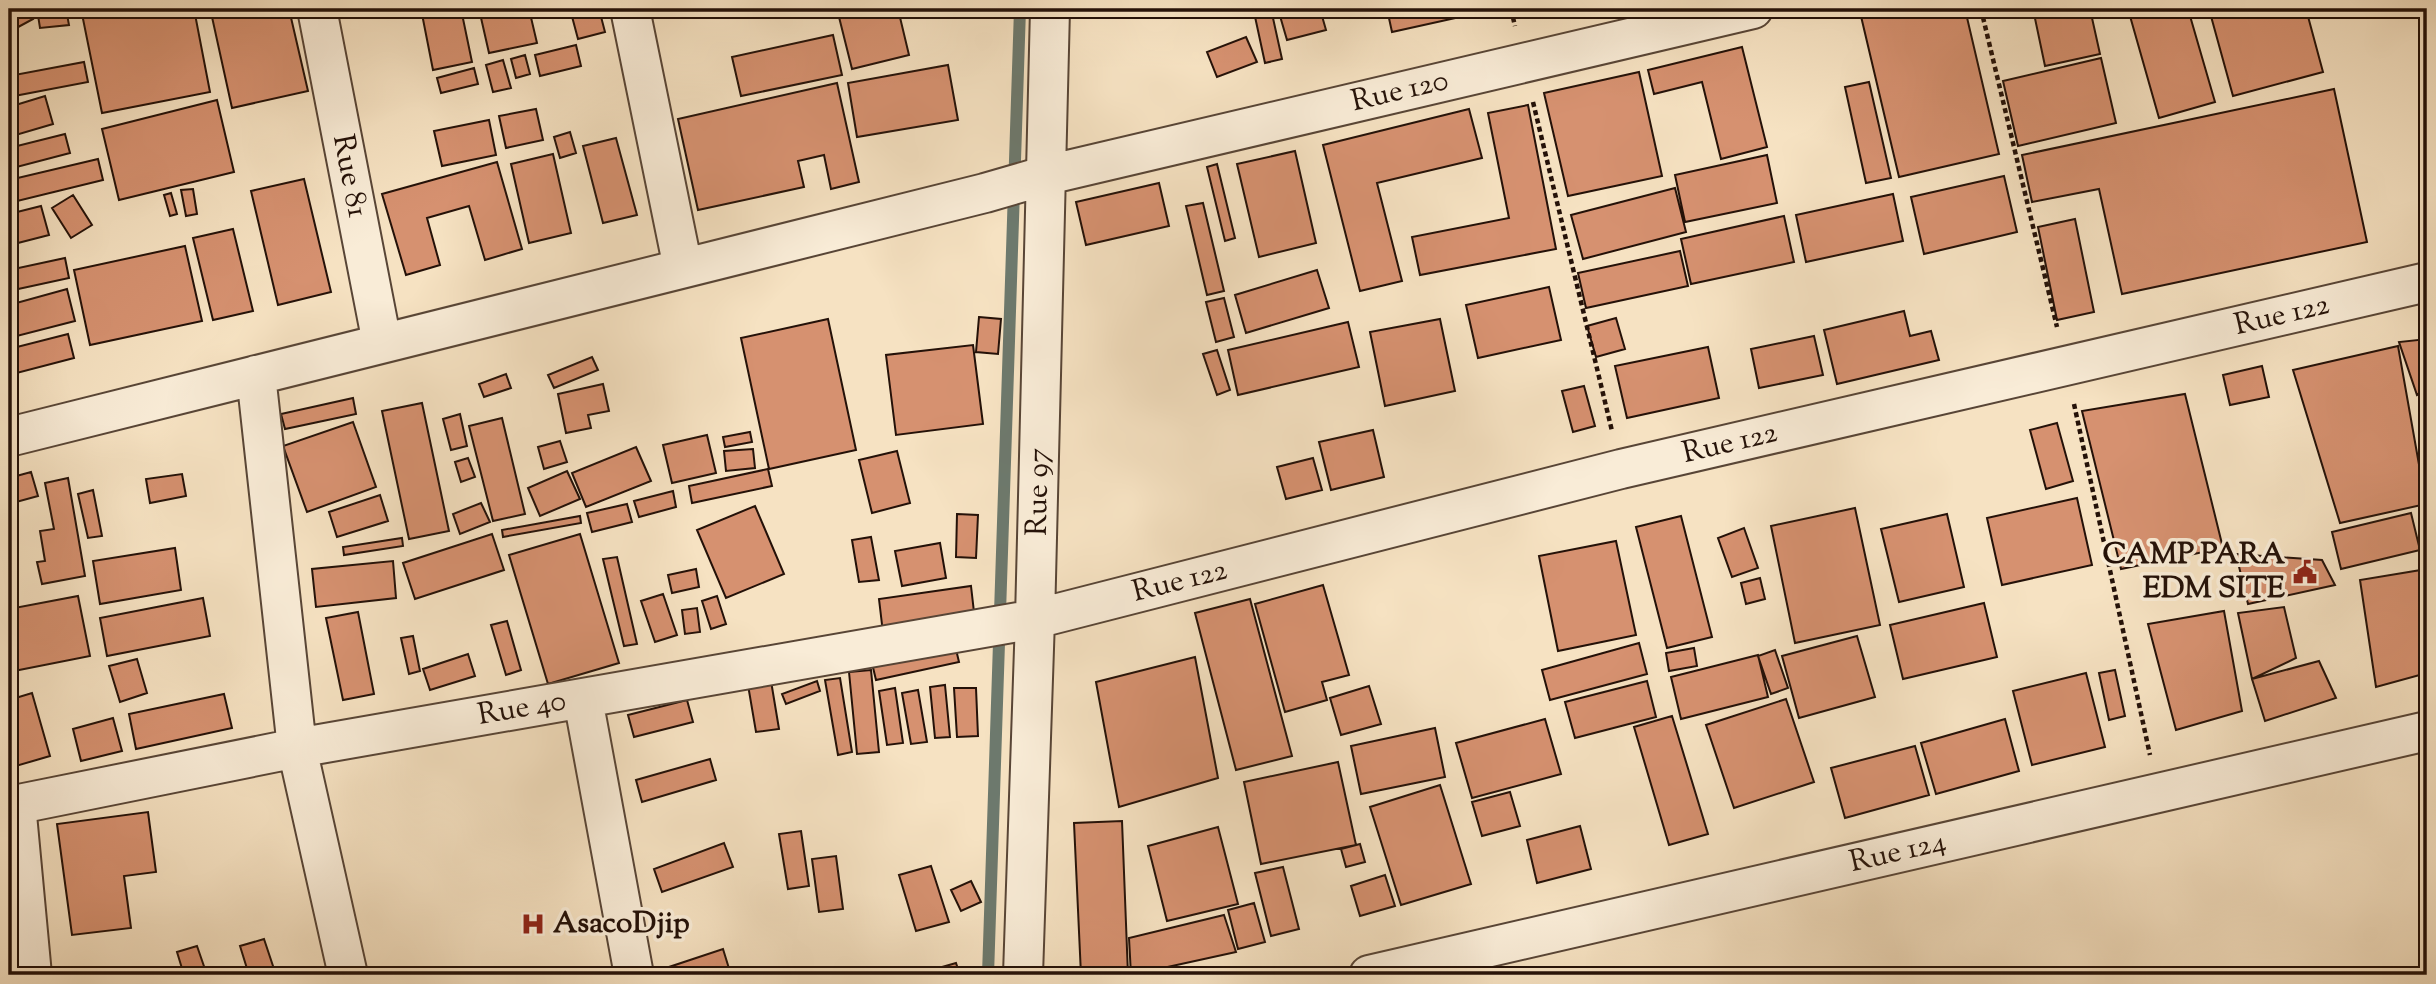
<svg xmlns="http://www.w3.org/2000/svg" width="2436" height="984" font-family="'Sorts Mill Goudy',serif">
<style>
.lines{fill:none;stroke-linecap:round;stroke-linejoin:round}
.stream{stroke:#6d796d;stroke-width:12}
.building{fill:#d69170;stroke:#241108;stroke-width:2}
.minor-casing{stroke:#584536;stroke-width:42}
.path{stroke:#241108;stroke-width:4.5;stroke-dasharray:5 3.5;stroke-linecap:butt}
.minor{stroke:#f9ecd7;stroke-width:38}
.labels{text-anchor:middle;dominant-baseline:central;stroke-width:7;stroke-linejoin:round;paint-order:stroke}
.street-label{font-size:30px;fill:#241108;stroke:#f9ecd7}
.poi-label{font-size:30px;font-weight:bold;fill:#241108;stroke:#f9ecd7;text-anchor:end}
</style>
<rect width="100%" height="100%" fill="#f6e2c2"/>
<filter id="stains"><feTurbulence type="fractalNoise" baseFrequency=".00286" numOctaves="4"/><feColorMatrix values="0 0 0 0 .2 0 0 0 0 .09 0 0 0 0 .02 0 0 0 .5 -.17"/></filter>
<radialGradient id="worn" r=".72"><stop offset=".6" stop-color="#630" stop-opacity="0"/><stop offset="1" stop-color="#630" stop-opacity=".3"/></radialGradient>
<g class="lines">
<path class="stream" d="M988 975 1020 9"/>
</g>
<path class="building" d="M13 9H28L33 19 9 32V11Z
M37 9H66L69 25 40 28Z
M81 9H194L210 92 102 113Z
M247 9H289L308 91 232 108 212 17Z
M421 9H461L472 62 433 70Z
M479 9H529L537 43 489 53Z
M570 9H599L605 32 578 39Z
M837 9H898L909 55 852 69Z
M1271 9 1282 59 1265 63 1254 12Z
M1278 9H1320L1326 30 1287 40Z
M1387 9H1458L1460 17 1392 32Z
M1877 9H1965L1999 154 1899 177 1860 12Z
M2033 9H2090L2100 54 2045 66Z
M2128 9H2188L2215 102 2159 118Z
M2209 9H2306L2323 72 2233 96Z
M833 35 842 75 741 96 732 57Z
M1246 37 1257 62 1217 77 1207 52Z
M576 45 581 66 540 76 535 55Z
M1742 47 1767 147 1721 159 1702 82 1654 94 1648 70Z
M525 55 530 74 516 78 511 59Z
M2101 58 2116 123 2018 146 2003 81Z
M503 60 511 88 493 92 486 65Z
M84 62 88 82 9 97V76Z
M948 65 958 120 857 137 848 83Z
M474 68 478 84 441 93 437 78Z
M1639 72 1662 176 1568 196 1544 93Z
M1869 82 1891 178 1866 183 1845 87Z
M837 83 859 182 831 189 824 155 798 161 804 187 698 210 678 119Z
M2334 89 2367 242 2122 294 2099 189 2032 202 2022 155Z
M45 96 53 124 9 137V107Z
M217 100 234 172 119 200 102 129Z
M1528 105 1556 249 1420 275 1412 237 1509 218 1488 113Z
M536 109 543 140 506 148 499 116Z
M1469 109 1482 158 1377 183 1402 281 1360 291 1323 145Z
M489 120 496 155 442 166 434 131Z
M570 132 576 153 560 158 554 137Z
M65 134 70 153 9 169V148Z
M616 138 637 215 603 223 583 146Z
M1295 151 1316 243 1259 257 1237 164Z
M553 154 571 233 529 243 511 164Z
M1767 155 1777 203 1685 222 1675 175Z
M98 159 103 180 9 203V180Z
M497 162 522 249 485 260 469 206 427 218 440 265 406 275 382 194Z
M1217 164 1235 238 1225 241 1207 167Z
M2004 176 2017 232 1924 254 1911 197Z
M304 179 331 292 278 305 251 191Z
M1159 183 1169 226 1086 245 1076 202Z
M1675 188 1686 232 1583 259 1571 215Z
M193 189 197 214 186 216 181 190Z
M171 193 177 214 170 216 164 195Z
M1893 194 1903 241 1806 262 1796 215Z
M73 195 92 225 71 238 52 208Z
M1203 203 1224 291 1207 295 1186 206Z
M41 206 49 235 14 244 9 225V214Z
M1784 216 1794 262 1691 284 1681 239Z
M2075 219 2094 312 2057 320 2038 227Z
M233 229 253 311 213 320 193 238Z
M185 246 202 321 90 345 74 270Z
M1680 251 1688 286 1586 308 1578 273Z
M65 258 69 278 9 291V270Z
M1317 270 1329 308 1246 333 1235 295Z
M1549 287 1561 340 1478 358 1466 305Z
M67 289 75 321 9 338V305Z
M1224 298 1234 337 1216 342 1206 302Z
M1904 311 1910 336 1931 331 1939 360 1837 384 1824 330Z
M979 317 1001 319 998 354 976 352Z
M1616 318 1625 349 1596 357 1587 326Z
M828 319 856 450 769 469 741 338Z
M1440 319 1455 391 1385 406 1370 332Z
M1348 322 1359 367 1238 395 1228 350Z
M68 334 74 358 9 375V349Z
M1814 336 1823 375 1759 388 1751 349Z
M2427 339V390L2417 395 2399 342Z
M973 345 983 424 896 435 886 355Z
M2398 346 2426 504 2340 523 2293 370Z
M1708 347 1719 398 1627 418 1615 366Z
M1217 350 1230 390 1217 395 1203 354Z
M592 357 598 370 554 388 548 375Z
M2262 366 2269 397 2230 405 2223 375Z
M506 374 511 388 484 397 479 384Z
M603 384 609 411 588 415 591 428 566 433 558 394Z
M1584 386 1595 426 1573 432 1562 391Z
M2185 394 2223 548 2121 569 2082 411Z
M353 398 356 414 285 429 281 414Z
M422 403 449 531 409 539 382 411Z
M460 414 467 446 451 450 443 419Z
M502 418 525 514 493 521 469 426Z
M353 422 376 487 307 512 283 446Z
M2057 423 2073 481 2046 489 2030 430Z
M1373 430 1384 477 1331 490 1319 442Z
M750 432 752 442 725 447 723 437Z
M707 435 716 473 672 483 663 445Z
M560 441 567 462 544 469 538 447Z
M636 447 651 481 586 507 572 473Z
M753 449 755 468 726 471 724 451Z
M897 451 910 503 872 513 859 460Z
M468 458 475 477 461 482 455 462Z
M1313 458 1322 490 1286 499 1277 467Z
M768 469 772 486 692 503 689 486Z
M567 471 580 499 540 516 528 488Z
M31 472 38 496 9 504V478Z
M182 474 186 496 150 503 146 479Z
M68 478 85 576 42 584 37 562 45 561 40 531 54 529 45 483Z
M93 490 102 536 88 538 78 494Z
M673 491 676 507 639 517 634 501Z
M380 495 388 521 337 537 329 512Z
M2077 498 2092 565 2002 585 1987 518Z
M481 503 490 522 460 534 453 514Z
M627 504 632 522 592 532 587 513Z
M755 506 784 574 726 598 697 530Z
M1855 508 1880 625 1795 643 1771 526Z
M2411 513 2420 550 2341 569 2332 532Z
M957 514 978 515 976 558 956 557Z
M1947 514 1964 587 1899 602 1881 529Z
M580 516 581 523 503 537 502 530Z
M1681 516 1712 637 1667 648 1636 527Z
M1744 528 1758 568 1732 577 1718 538Z
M492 534 504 570 415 599 403 563Z
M580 534 619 663 548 684 509 555Z
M871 537 879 580 859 582 852 540Z
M402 538 403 546 344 555 343 547Z
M1616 541 1636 635 1558 651 1539 556Z
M940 543 946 578 902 586 895 551Z
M175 548 181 590 100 604 93 561Z
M2236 554 2322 560 2335 585 2248 604Z
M617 557 637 644 624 646 603 559Z
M393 561 396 598 316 607 312 569Z
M696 569 699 587 672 593 668 575Z
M2427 569V673L2376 687 2360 580Z
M1760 578 1765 599 1746 604 1741 583Z
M1323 585 1349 675 1322 682 1327 700 1285 712 1255 604Z
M971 586 975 621 883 633 879 599Z
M663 594 677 635 655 642 641 601Z
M78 596 90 656 9 672V609Z
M717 596 726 624 711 629 702 601Z
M203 598 210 636 107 656 100 618Z
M1250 599 1292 756 1236 770 1195 613Z
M1984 603 1997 657 1903 679 1890 625Z
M2284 607 2296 658 2252 679 2238 613Z
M697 608 700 632 685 634 682 610Z
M2224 611 2242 711 2176 730 2148 624Z
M358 612 374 694 343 700 326 618Z
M507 621 521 670 506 675 491 625Z
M413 636 420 671 409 674 401 638Z
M1857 636 1875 697 1799 718 1782 656Z
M954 641 959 662 876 680 871 659Z
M1639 643 1647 674 1550 700 1542 670Z
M1694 648 1697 666 1669 671 1666 653Z
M1775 650 1788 688 1771 694 1758 656Z
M468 654 475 676 430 690 423 669Z
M1758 655 1768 697 1681 719 1671 677Z
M1195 657 1218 778 1119 807 1096 682Z
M137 659 147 693 120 702 109 666Z
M2319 661 2336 698 2265 721 2252 679Z
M871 670 879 752 857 754 849 672Z
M2115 670 2125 716 2109 720 2099 673Z
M2086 673 2105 747 2032 765 2013 691Z
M840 678 852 752 838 755 825 680Z
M771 681 779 729 756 732 748 685Z
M817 681 820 691 786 704 782 694Z
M1647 681 1656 717 1575 738 1565 702Z
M945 685 950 737 935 738 930 687Z
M1369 686 1381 724 1341 735 1330 698Z
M895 688 903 743 887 745 879 691Z
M954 688H976L978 736 957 737Z
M918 690 927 742 911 744 902 693Z
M32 693 50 756 9 768V700Z
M224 694 232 728 136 749 129 714Z
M1786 699 1814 782 1734 808 1706 725Z
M687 700 693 722 634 737 628 715Z
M1672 716 1708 834 1669 845 1634 727Z
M113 718 122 751 81 761 73 729Z
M1545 719 1561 774 1472 798 1456 743Z
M2005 719 2019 771 1936 794 1921 743Z
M1435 728 1445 777 1361 794 1351 746Z
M1915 746 1929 795 1845 818 1831 768Z
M710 759 716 780 642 802 636 780Z
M1338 762 1356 845 1261 864 1244 782Z
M1440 785 1471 884 1401 905 1370 807Z
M1510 792 1520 826 1482 836 1472 802Z
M148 812 156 872 124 876 131 928 72 935 57 824Z
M1122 821 1128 975H1081L1074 823Z
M1580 826 1591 869 1537 883 1527 840Z
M1218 827 1238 904 1167 921 1148 846Z
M801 831 809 886 788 889 779 834Z
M724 843 733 867 662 892 654 869Z
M1360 844 1365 862 1346 867 1341 849Z
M836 856 843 909 819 912 812 859Z
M931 866 949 922 916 931 899 875Z
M1283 867 1299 929 1271 936 1255 873Z
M1385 875 1395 906 1360 916 1351 886Z
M971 881 981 902 961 911 951 890Z
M1254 903 1265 942 1238 949 1228 910Z
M1224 915 1236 952 1131 975 1129 938Z
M264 939 276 975H249L240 946Z
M197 946 207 975H184L177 952Z
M723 949 731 975H668L666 968Z
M956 963 960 975H914Z"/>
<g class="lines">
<g class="minor-casing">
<path id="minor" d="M317 9 382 343
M630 9 683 268
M256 375 297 748 348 975
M9 437 985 193 1047 175 1753 9
M583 699 634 975
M16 804 32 975
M9 806 297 748 1035 619 1621 469 2427 282
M1023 975 1035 619 1050 9
M1369 975 2427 731"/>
</g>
<path class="path" d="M1511 9 1515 26
M1981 9 2057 327
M1533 102 1612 431
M2074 404 2150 755"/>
<use href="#minor" class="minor"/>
</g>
<defs>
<g id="civic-bare" transform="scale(1.89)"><path d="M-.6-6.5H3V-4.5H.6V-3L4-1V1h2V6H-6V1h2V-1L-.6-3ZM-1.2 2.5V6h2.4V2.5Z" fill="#8f2418" stroke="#f9ecd7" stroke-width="2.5" paint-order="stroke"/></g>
<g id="hospital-bare" transform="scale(1.89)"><path d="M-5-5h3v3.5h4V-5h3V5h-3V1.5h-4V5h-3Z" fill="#8f2418" stroke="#f9ecd7" stroke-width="2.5" paint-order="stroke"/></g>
</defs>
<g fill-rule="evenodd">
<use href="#civic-bare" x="2305" y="572"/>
<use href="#hospital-bare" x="533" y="924"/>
</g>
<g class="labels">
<g class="street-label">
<text transform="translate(1400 92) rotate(-13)">Rue 120</text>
<text transform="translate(349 176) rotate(79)">Rue 81</text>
<text transform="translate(2282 316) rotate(-13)">Rue 122</text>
<text transform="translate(1730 444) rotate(-13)">Rue 122</text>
<text transform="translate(1039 492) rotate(-89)">Rue 97</text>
<text transform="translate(1180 582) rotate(-14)">Rue 122</text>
<text transform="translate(522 709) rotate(-10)">Rue 40</text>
<text transform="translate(1898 853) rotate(-13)">Rue 124</text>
</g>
<g class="poi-label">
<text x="2285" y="555">CAMP PARA<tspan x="2285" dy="34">EDM SITE</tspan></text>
<text x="553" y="924" text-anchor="start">AsacoDjip</text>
</g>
</g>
<rect width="2436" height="984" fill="none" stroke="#f6e2c2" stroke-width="35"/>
<rect x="10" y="10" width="2415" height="963" fill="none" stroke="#241108" stroke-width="3.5"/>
<rect x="18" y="18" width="2401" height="949" fill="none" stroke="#241108" stroke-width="2"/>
<rect width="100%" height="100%" filter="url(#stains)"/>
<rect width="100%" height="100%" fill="url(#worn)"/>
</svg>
